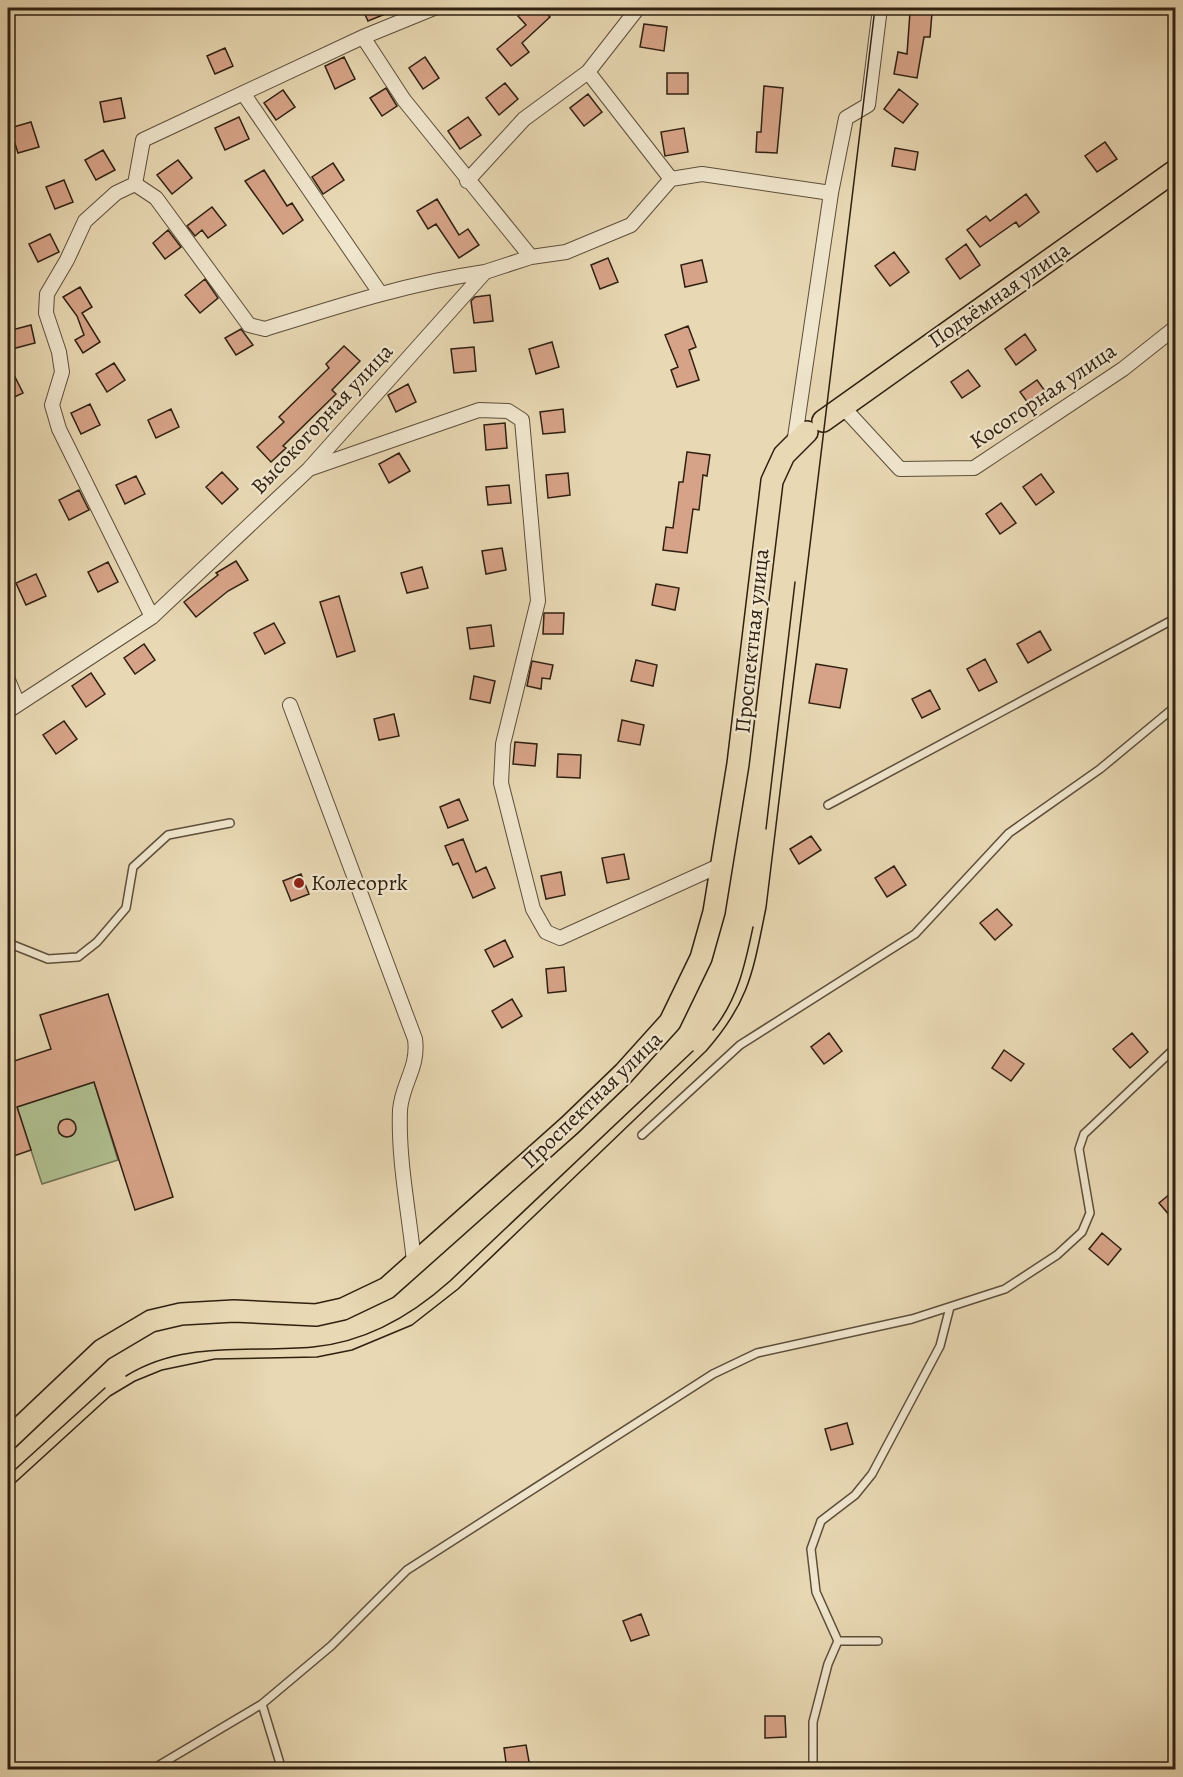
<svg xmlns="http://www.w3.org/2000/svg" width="1183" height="1777" font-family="Alegreya,serif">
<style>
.green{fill:#b0c091;stroke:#707051;stroke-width:1.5;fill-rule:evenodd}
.building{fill:#d7a388;stroke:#2f2011;stroke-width:1.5}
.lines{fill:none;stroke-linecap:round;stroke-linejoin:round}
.lane-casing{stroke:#5d4e3a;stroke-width:10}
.street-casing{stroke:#5d4e3a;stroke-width:16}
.primary-casing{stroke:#2f2011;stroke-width:24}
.lane{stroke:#f0e6ce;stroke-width:7}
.street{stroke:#f0e6ce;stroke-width:14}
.primary{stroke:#e8d8b3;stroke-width:21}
.tram{stroke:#2f2011;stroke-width:1.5}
.poi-dot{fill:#8f2418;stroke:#f0e6ce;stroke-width:2}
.labels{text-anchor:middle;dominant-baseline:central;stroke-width:4.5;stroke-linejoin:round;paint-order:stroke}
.street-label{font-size:22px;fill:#2f2011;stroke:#f0e6ce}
.poi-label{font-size:22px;fill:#2f2011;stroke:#f0e6ce;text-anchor:start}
</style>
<rect width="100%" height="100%" fill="#e8d8b3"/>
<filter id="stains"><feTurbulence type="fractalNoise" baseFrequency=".00333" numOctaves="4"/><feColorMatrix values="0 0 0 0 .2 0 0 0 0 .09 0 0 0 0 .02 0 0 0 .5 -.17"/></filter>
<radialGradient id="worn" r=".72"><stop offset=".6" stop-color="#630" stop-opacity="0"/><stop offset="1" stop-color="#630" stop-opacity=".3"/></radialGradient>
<path class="green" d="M94 1082 118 1160 42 1184 17 1107ZM68 1119 74 1122 76 1130 66 1137 59 1133 60 1121Z"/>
<path class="building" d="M362 8H400L368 21Z
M528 8H541L550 17 522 43 529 52 511 66 497 49 526 25 518 16Z
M910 12 932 13 930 37H924L917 78 894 74 898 52 907 54Z
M644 24 667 27 664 51 640 47Z
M225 48 233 66 215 74 207 56Z
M344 57 355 79 335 89 325 66Z
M425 57 439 78 423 89 409 68Z
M667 73H688V94H667Z
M505 83 518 99 499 115 486 98Z
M764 86 783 88 777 153 756 152 757 132H761Z
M386 88 397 106 382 116 370 98Z
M899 89 918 104 903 123 884 109Z
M283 90 295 107 276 120 264 103Z
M588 94 602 112 584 126 570 108Z
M121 98 125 118 104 122 100 102Z
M239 117 249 139 225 150 215 128Z
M468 117 481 135 460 149 448 131Z
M31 122 39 147 18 153 10 128Z
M684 128 688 152 665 156 661 132Z
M1105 142 1117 159 1097 172 1085 156Z
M895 148 918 152 915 170 892 166Z
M103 150 115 170 96 180 85 160Z
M178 160 192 178 172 194 157 175Z
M333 163 344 180 323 194 312 177Z
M264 170 287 206 292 203 303 220 283 234 245 181Z
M64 180 73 202 55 209 46 187Z
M1026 194 1039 212 1019 227 1016 222 980 247 967 230 986 216 990 221Z
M437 199 459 235 468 229 479 245 459 258 436 224 428 229 417 211Z
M212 207 226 225 208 238 202 230 195 236 187 226Z
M168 230 181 247 165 259 153 243Z
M50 234 59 252 38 262 29 244Z
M966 244 980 265 960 279 946 259Z
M894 252 909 272 890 286 875 266Z
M608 258 618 282 600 289 591 265Z
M702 260 707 282 685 287 681 265Z
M205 279 218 298 200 313 185 295Z
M80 287 92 307 82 313 100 342 83 353 75 340 84 335 77 316 63 297Z
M490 295 493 321 474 323 471 301 475 297Z
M31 325 35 343 12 349 8 331Z
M688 326 696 347 689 350 699 380 677 387 671 370 678 367 665 335Z
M241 329 253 345 236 355 225 338Z
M1025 334 1036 350 1016 365 1005 349Z
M552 342 559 367 536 374 529 349Z
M344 346 360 361 332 390 336 394 283 446 286 448 271 462 257 447 284 422 279 417 329 368 326 364Z
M474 347 476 371 454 373 451 349Z
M8 363 23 393 8 400Z
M114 363 125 380 107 392 96 374Z
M968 370 980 386 962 398 951 382Z
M1037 380 1050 398 1033 410 1020 392Z
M408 384 416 402 396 412 388 395Z
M90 404 100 425 81 434 71 413Z
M171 409 179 427 156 438 148 420Z
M563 409 565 432 543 434 540 412Z
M505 423 507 448 486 450 484 425Z
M687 452 710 455 707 476 703 475 699 510 693 509 687 553 663 550 666 527 673 528 679 482H683Z
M399 453 410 471 389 483 379 464Z
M222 472 238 489 222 504 206 487Z
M568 473 570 495 548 498 546 475Z
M1041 474 1054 492 1036 505 1023 487Z
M136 476 145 494 125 504 116 485Z
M509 485 511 503 488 505 486 487Z
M79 490 89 510 69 520 59 500Z
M1001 503 1016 523 1000 534 986 514Z
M502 548 506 570 486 574 482 551Z
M236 561 248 580 228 591 196 617 184 602 218 575 216 573Z
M108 562 118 582 98 592 88 572Z
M422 567 428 588 407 593 401 573Z
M36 574 46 596 26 605 16 583Z
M656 584 679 588 675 610 652 605Z
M339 596 355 651 337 657 320 602Z
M544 613H564L563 634H543Z
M274 623 285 643 265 654 254 633Z
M491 625 494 646 470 649 467 628Z
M1040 631 1051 650 1028 663 1017 644Z
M144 644 155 660 135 674 124 658Z
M985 659 997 682 979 691 967 669Z
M636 660 657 665 653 686 631 681Z
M532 661 553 665 550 679 542 678 541 689 527 686Z
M816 664 847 669 840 708 809 703Z
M91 673 105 694 86 707 72 686Z
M474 676 495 681 490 703 470 699Z
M930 690 940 709 922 718 912 699Z
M394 714 399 736 379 740 374 719Z
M622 720 644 725 640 745 618 741Z
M64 721 77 739 56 754 43 735Z
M515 742 537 744 535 766 513 764Z
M558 754 581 755 580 778 557 777Z
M459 799 468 820 448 828 440 807Z
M811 836 821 850 799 864 790 849Z
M463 839 476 872 486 867 495 888 473 898 458 863 453 865 445 846Z
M624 854 629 879 607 883 602 858Z
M894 866 906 885 887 897 875 878Z
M561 872 565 895 546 899 541 876Z
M301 874 309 894 291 901 283 881Z
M997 909 1012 925 995 940 980 923Z
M505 940 513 957 494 967 485 950Z
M564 967 566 991 548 993 546 969Z
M108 994 173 1197 135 1210 94 1082 17 1107 31 1150 8 1158V1063L51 1049 40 1015Z
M512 999 522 1016 502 1028 492 1011Z
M829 1033 842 1051 824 1064 811 1047Z
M1132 1033 1148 1052 1130 1068 1113 1049Z
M1004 1050 1024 1064 1011 1081 992 1068Z
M58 1128a9 9 0 1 1 18 0a9 9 0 1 1-18 0Z
M1176 1189V1223L1159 1203Z
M1102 1233 1121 1249 1108 1265 1089 1249Z
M847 1423 853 1444 831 1450 825 1429Z
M641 1614 649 1635 631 1641 623 1621Z
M765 1716H785L786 1737 765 1738Z
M526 1745 530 1767 507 1770 504 1748Z"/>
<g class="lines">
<g class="lane-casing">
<path id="lane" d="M828 805 1176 618
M8 943 48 959 78 957 97 942 126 908 133 867 168 835 230 823
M642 1135 740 1045 915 934 1009 833 1100 769 1176 706
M878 1641H838L816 1592 811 1549 821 1521 855 1495 872 1474 940 1346 950 1307
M262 1704 331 1646 407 1570 713 1374 757 1353 912 1319 1005 1289 1057 1255 1082 1232 1090 1213 1079 1149 1084 1134 1176 1047
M151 1770 262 1704 282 1770
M813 1770V1722L828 1664 838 1641"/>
</g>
<g class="street-casing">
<path id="street" d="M638 8 588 72 671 179
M363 37 404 100 531 257
M243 93 380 293
M671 179 702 174 831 193
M467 181 524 119 588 72
M135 184 156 198 249 325 265 329C338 306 409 283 485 272
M842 406 900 469 974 468 1123 369 1176 327
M794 444 831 193 846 118 868 105 880 8
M309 469 479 410 508 411 522 420 538 601 503 744 501 783 533 909 546 932 560 938 723 864
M152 617 59 429 52 405 62 372 59 352 46 313 47 294 67 260 85 221 116 193 135 184 143 140 363 37 434 8
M8 680 18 704
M290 705 415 1039C419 1068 402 1083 400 1110 398 1160 409 1212 414 1262
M8 711 152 617 309 469 485 272 531 257 566 252 631 225 671 179"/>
</g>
<g class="primary-casing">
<path id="primary" d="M823 421 1176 170
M8 1439 102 1350 151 1321 181 1314 234 1311 316 1315 343 1309 387 1288 570 1125 624 1073 670 1022 701 958 714 912 738 764 772 481 784 455 807 432"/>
</g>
<use href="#lane" class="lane"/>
<use href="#street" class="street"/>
<use href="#primary" class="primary"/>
<path class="tram" d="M766 829 795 582
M713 1030C738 999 745 965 753 927
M126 1376C183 1340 250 1353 313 1347 366 1342 411 1316 450 1281L693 1051
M8 1476 105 1388
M8 1489 110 1396 135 1381 162 1370 215 1359 317 1357 352 1350 412 1325 458 1289 706 1051C750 1001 753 971 766 908L875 8"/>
</g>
<circle class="poi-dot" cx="299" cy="883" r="6"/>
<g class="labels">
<g class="street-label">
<text transform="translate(999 295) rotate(-35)">Подъёмная улица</text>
<text transform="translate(1043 396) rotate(-34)">Косогорная улица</text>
<text transform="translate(322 419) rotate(-47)">Высокогорная улица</text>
<text transform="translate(752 641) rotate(-84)">Проспектная улица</text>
<text transform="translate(592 1100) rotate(-44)">Проспектная улица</text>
</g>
<g class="poi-label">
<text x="311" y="883">Колесоprk</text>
</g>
</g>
<rect width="1183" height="1777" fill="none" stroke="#e8d8b3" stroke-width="30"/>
<rect x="9" y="9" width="1165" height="1759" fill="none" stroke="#2f2011" stroke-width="3"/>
<rect x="15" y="15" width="1153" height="1747" fill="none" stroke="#2f2011" stroke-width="1.5"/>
<rect width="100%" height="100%" filter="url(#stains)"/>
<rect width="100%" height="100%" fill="url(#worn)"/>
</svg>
